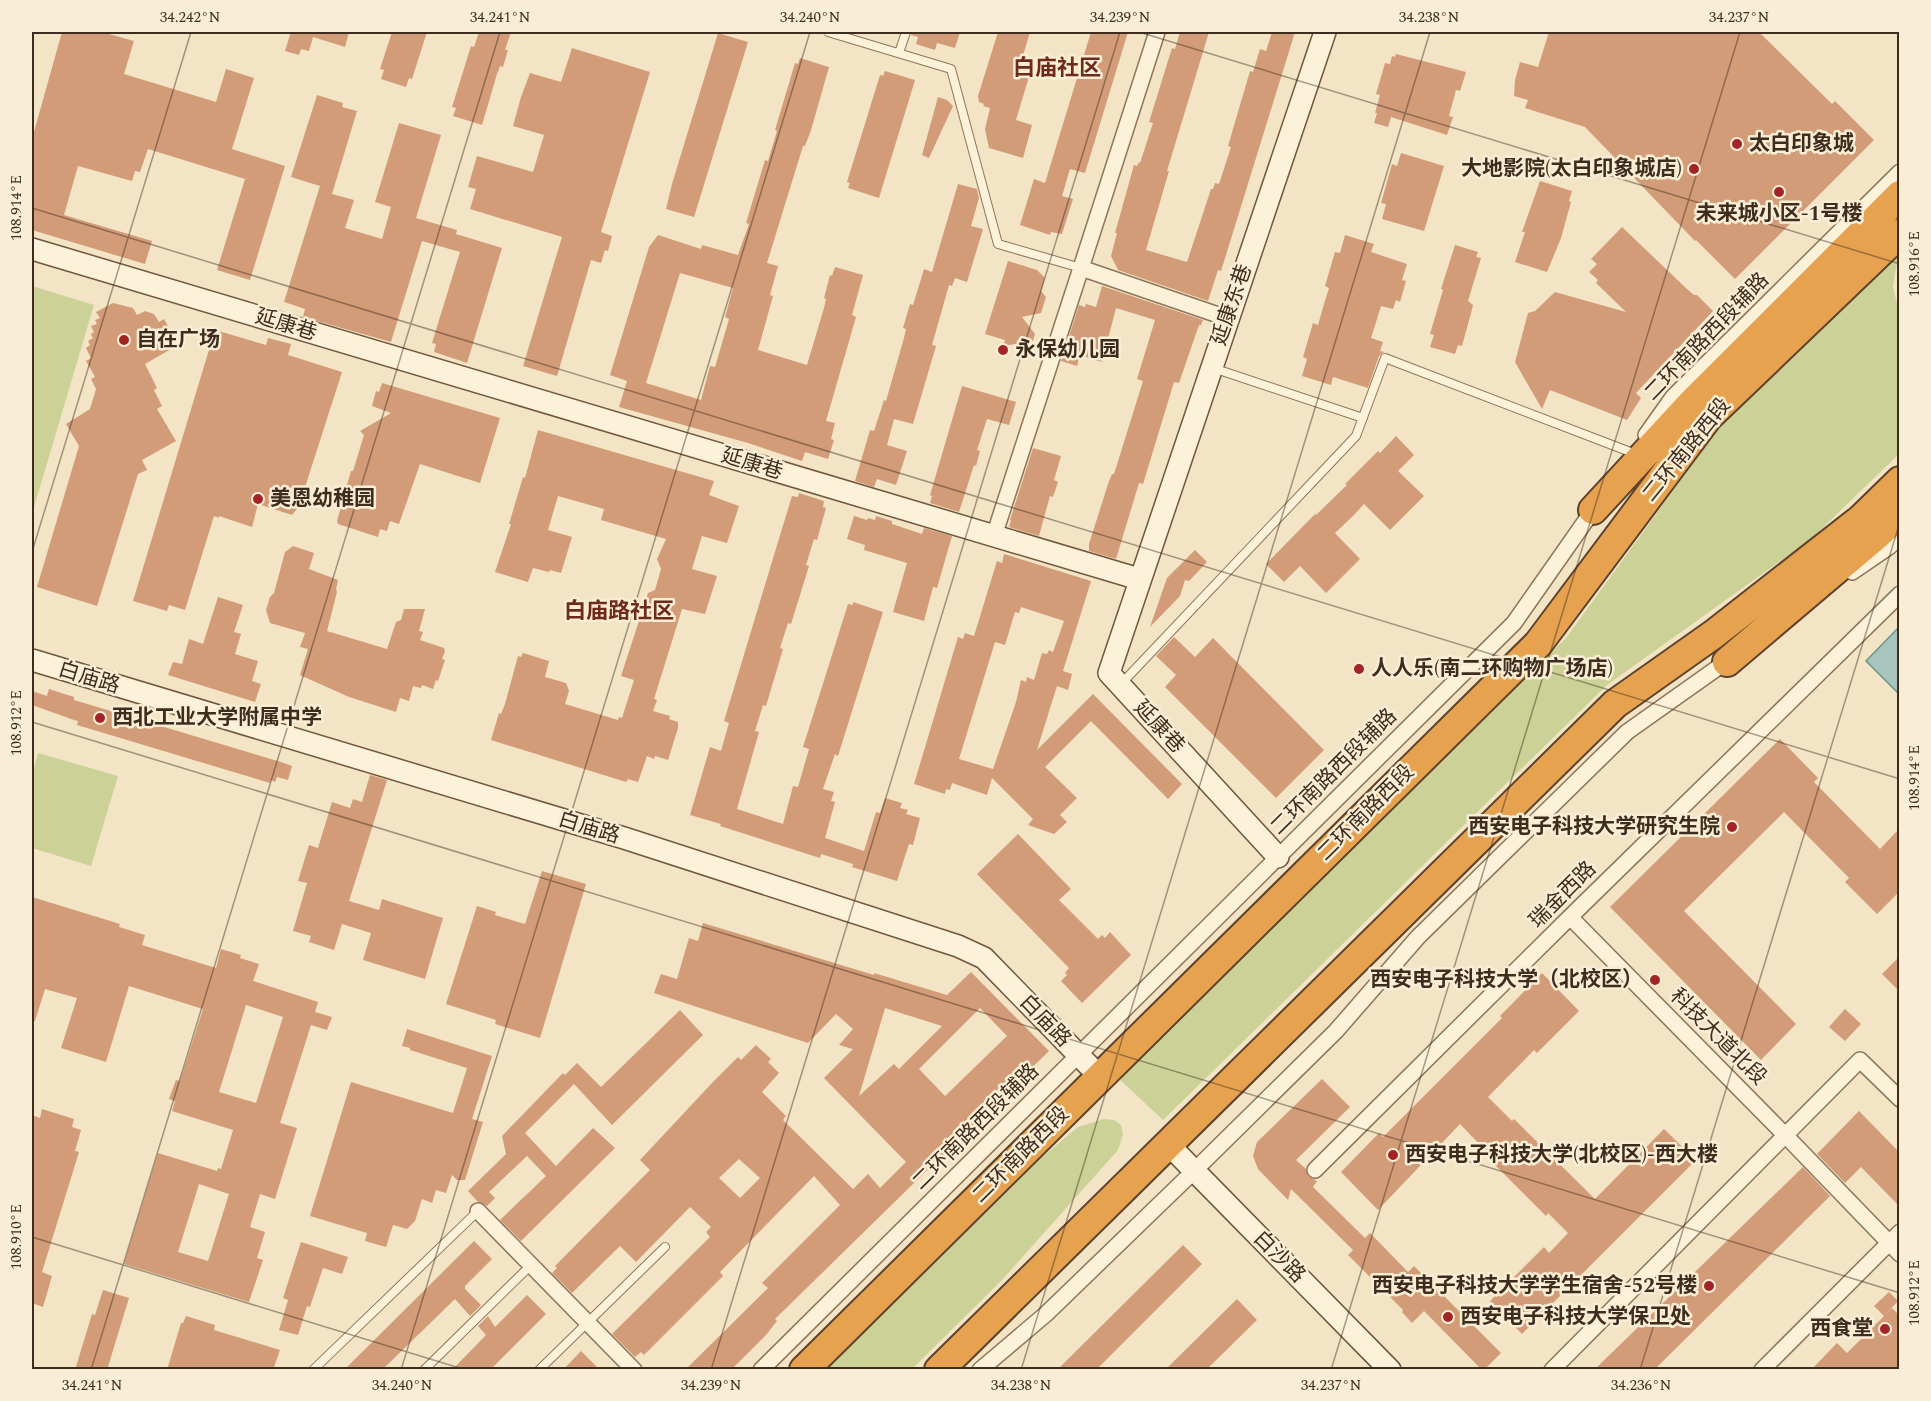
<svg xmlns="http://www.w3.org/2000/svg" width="1931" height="1401" font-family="Spectral,'Noto Sans SC',serif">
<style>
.green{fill:#ccd297}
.water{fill:#a7c5bc;stroke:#6c958a;stroke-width:1.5}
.building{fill:#d39c78;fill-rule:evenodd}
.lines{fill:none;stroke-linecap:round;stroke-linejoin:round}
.lane-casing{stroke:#8f7559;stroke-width:10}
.street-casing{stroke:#8f7559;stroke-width:18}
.secondary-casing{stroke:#71553c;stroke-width:24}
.highway-casing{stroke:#5d422d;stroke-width:32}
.lane{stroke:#fcf1d9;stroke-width:8}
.street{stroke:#fcf1d9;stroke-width:15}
.secondary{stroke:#fcf1d9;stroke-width:21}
.highway{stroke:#e7a250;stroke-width:28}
.ticks{fill:none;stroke:#3e2d1e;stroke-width:1.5;stroke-opacity:0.45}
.poi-dot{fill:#a32427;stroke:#f9eed5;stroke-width:2}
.labels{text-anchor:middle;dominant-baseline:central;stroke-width:5;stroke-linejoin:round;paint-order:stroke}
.poi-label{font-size:21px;font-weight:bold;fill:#3e2d1e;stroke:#f9eed5;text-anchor:start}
.street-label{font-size:21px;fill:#3e2d1e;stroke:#f9eed5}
.neighbourhood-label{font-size:22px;font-weight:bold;fill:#6e2a1a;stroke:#f9eed5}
.neatline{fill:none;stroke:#3e2d1e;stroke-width:2}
.ticks-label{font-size:15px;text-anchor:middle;fill:#3e2d1e}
</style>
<rect width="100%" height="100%" fill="#f2e4c5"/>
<path class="green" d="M1898 256 1893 286 1900 317 1899 454 1811 539 1607 685 1163 1120 1116 1076 1566 638 1721 425Z
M32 286 94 305 32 514Z
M38 753 118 776 91 866 32 848V777Z
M1104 1119 1114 1120 1121 1125 1123 1134 1118 1150 1002 1280 912 1369 820 1370 984 1206 1078 1127Z"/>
<path class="water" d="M1899 627V694L1866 661Z"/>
<path class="building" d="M62 32H102L134 41 124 74 216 102 226 69 254 78 232 149 285 166 250 280 217 270 245 179 148 149 140 172 135 171 132 181 78 166 64 215 152 241 145 264 32 230V139Z
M291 32H349L345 47 313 37 309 51 301 49 299 55 285 51Z
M392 32H427L412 79 409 78 406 87 381 79 384 70 380 69Z
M479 32H511L505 50H508L503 67 500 66 497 74 482 125 453 116 456 108 452 107 471 46 474 47Z
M912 32H960L955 48 937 43 935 50 916 44 918 37 911 35Z
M998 32H1030L1020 66 1031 70 1016 120 1032 125 1023 158 989 148 985 129 990 108 983 106 984 104 979 102 978 96Z
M1091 32H1128L1085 173 1070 169 1062 196 1073 199 1062 234 1051 232 1050 235 1020 225 1034 179 1045 183Z
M1180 32H1209L1167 171H1169L1146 250 1187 262 1211 189H1213L1215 183 1219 184 1231 147 1228 146 1250 71 1253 72 1260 49 1266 51 1272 32H1295L1226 255 1221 271 1218 270 1208 301 1118 270 1111 256 1117 233H1115L1134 165 1137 166 1139 162 1140 163 1153 123 1149 122 1172 48 1175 49Z
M1549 32H1759L1832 104 1835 101 1874 140 1735 279 1696 240 1695 241 1585 127 1525 108 1528 100 1514 96 1515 80 1520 62 1538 67Z
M718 33 748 42 694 217 666 209 672 184Z
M572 48 650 72 601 232 612 236 608 251 605 250 601 263 591 260 557 376 523 366 562 237 470 209 476 189 468 187 477 156 533 172 544 135 513 126 521 97 530 73 561 82Z
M1396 54 1466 72 1460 91 1456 90 1449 116 1453 117 1447 135 1391 117 1388 127 1374 123 1377 113H1375L1380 95 1376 94 1385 63 1390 64 1392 56 1395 57Z
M800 58 829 67 811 130 805 146H803L767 263 778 266 770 295 773 296 758 350 807 365 824 308 826 299 824 298 830 275 832 276 835 267 863 275 852 315 856 317 826 421 835 423 831 439 834 440 828 459 805 452 802 461 748 443 619 407 627 381 610 375 649 247 658 235 701 249 702 245 738 255 749 224 746 223 765 160 768 161 777 131 775 130 795 63 798 64ZM680 273 733 288 725 317 729 319 715 367 710 366 701 400 646 383Z
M885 71 915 80 879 198 848 188 850 183 847 182 880 75 883 76Z
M317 95 343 103 342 107 357 111 332 194 354 200 345 228 382 239 391 207 375 202 399 123 441 135 416 218 457 230 456 234 502 248 467 363 434 352 436 344 432 343 460 252 422 241 391 342 303 317 305 309 284 302 320 186 291 177Z
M938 97 947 100 953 106 929 158 922 155Z
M1401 153 1444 166 1424 231 1382 219 1386 204 1381 203 1392 164 1397 166Z
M1540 181 1572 191 1569 201 1571 202 1561 238 1547 272 1515 262 1525 232H1522Z
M958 184 977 189 979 198 971 226 983 229 967 282 955 278 952 286 949 285 932 345 936 346 913 424 894 419 887 445 907 451 896 485 877 479 874 487 855 481 870 430 874 431 884 400 886 401 904 338 906 329 903 328 910 304 913 305 924 269 932 272Z
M1622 227 1688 290 1694 295H1697L1713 311 1636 393 1641 398 1627 420 1550 390 1542 409 1515 362 1528 313 1535 311 1555 292 1626 312 1596 283 1598 280 1589 272 1597 264 1591 259Z
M1345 235 1374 244 1371 252 1407 264 1402 280 1406 281 1400 302 1396 300 1393 309 1381 306 1371 338 1383 342 1380 351 1384 352 1379 356 1368 388 1333 377 1331 385 1302 376 1307 359 1303 357 1313 323 1318 325 1324 304 1329 288 1325 286 1335 252 1340 253Z
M1455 245 1478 252 1476 257 1481 258 1468 301 1473 305 1471 313 1462 346 1458 345 1455 354 1430 347 1434 335 1430 334 1443 290 1441 289Z
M1008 261 1037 270 1045 278 1041 291 1046 297 1041 313 1022 317 1035 334 1030 350 1022 352 1015 344 1003 346 1005 340 985 334Z
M1102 286 1203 320 1201 325H1199L1179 383 1174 382 1143 484 1139 483 1116 559 1089 551V544L1109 481 1112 474H1114L1143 381 1137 379 1155 320 1116 308 1102 362 1080 355 1077 366 1061 361 1079 305 1085 307 1086 304 1096 307Z
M113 303 133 308 137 315 145 311 154 314 159 322 164 319 178 345 145 364 157 388 154 390 162 406 157 409 176 441 142 460 147 470 138 474 97 606 37 587 79 446 66 424 90 409 96 389 91 379 95 377 86 361 91 358 86 348 90 345 88 341 93 338 91 334 94 332 91 326 97 324 95 320 100 318 96 312Z
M215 330 266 345 268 338 291 344 288 355 342 372 299 506 292 515 258 504 252 527 219 516V518L214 516 185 610 169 605 167 611 133 601Z
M382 383 500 418 480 483 420 464 399 524 390 521 387 531 380 529 378 537 338 524 337 521 351 471H353L364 435 360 431 391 413 372 406 376 391 379 392Z
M962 386 1016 402 1009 425 987 419 977 450 980 451 976 466 974 465 959 512 930 503 932 496 930 495Z
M538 430 714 481 709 495 739 506 727 543 702 536 692 569 717 576 705 614 682 609 654 699 657 700 653 711 670 716 669 719 678 722V728L668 760 655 756 654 759 647 756 638 782 628 779 626 782 491 740 499 713 501 714 505 704 518 656 521 657 523 653 549 661 545 677 566 683 569 691 565 704 618 720 619 717 622 718 634 680 621 676 648 593 655 590 661 569 657 559 666 539 601 520 604 509 558 496 548 530 572 537 561 573 550 570 549 572 533 568 528 582 495 572 511 524H509L523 477 525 478Z
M1396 436 1414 455 1398 471 1424 496 1390 530 1364 504 1353 516 1335 533 1360 559 1326 593 1300 566 1284 582 1266 564 1315 514 1316 515 1347 485 1345 484 1378 451 1380 453Z
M1033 448 1061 456 1054 480 1058 482 1053 497 1050 496 1039 536 1009 527 1011 520H1010Z
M799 493 824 501 823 507 826 508 817 540 814 539 806 565 809 566 791 624 788 623 780 648 783 649 766 706 763 705 755 731 759 732 737 809 783 824 793 786 798 787 809 749 803 747 848 604 853 605V602L883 612 838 756 835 754 823 789 834 792 831 801 835 802 825 838 864 851 876 812 880 813 885 798 902 803 900 808 908 810 906 814 920 818 913 845 909 844 897 881 852 867 853 864 821 854 820 858 720 826 721 824 690 815 710 747 721 751 729 723 724 721 774 555 792 496 798 497Z
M854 516 867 520 868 518 875 520 876 516 892 521V524L922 534 924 528 952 536 937 588 933 587 924 621 893 612 907 563 864 550 865 545 847 539Z
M293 546 314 553 309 569 338 580 336 589 337 592 327 631 387 649 396 622 401 620 404 609H425L419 631 423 632 420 640 444 648 445 651 442 659 445 660 438 681 436 680 433 689 422 685 421 688 413 686 409 701 400 698 396 712 349 697 300 675 308 649 300 647 305 633 270 623 266 610 270 597 274 593 285 552Z
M1195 550 1207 562 1189 581 1185 580 1180 596 1150 627 1167 578Z
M1004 554 1091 581 1063 671 1072 674 1068 690 1057 686 1037 750 1093 694 1182 784 1168 799 1091 721 1045 767 1077 798 1060 815 1067 822 1054 834 1028 825 1033 819 992 778 987 795 952 783 950 790 946 789 945 794 914 784 958 637 963 639 965 633 974 636 997 561 1002 563ZM1021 607 1064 621 1053 652 1049 650 1047 654 1042 653 1034 680 1027 677 1026 682 1021 680 1016 702 993 769 959 759 995 642 1005 645 1015 612 1019 613Z
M218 597 243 605 234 632 241 634 235 654 258 661 252 681 261 684 255 702 168 675 173 662 182 664 189 639 203 644Z
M1174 637 1195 657 1213 638 1324 750 1276 798 1165 687 1176 675 1156 656Z
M49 689 74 697V700L281 762 292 766 288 780 277 777 275 782 271 780 270 783 77 725 78 721 74 720 32 705V691L47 696Z
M1780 739 1818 778 1814 782 1880 849 1899 829V892L1877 914 1845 882 1849 878 1784 812 1684 911 1796 1024 1761 1060 1610 907Z
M370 775 387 780 349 901 379 910 382 899 443 918 425 979 363 960 371 933 342 924 334 950 309 942 311 936 293 931 307 883 298 881 309 845 318 848 332 802 350 808 353 799 362 802Z
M1018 834 1071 889 1059 900 1098 939 1102 935 1105 938 1110 932 1131 955 1082 1003 1061 981 1067 975 1065 973 1069 968 977 874Z
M542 871 586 884 540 1038 495 1024 496 1020 446 1004 477 906 496 912 495 915 525 924Z
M32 897 120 924 119 927 145 935 142 945 216 968 221 949 241 955 240 958 259 964 253 981 318 1002 315 1012 332 1017 327 1030 311 1025 280 1123 297 1128 275 1199 260 1194 250 1227 265 1232 257 1258 263 1260 249 1302 124 1264 158 1153 217 1171 218 1168 221 1169 233 1130 172 1111 175 1101 169 1099 176 1080 180 1081 203 1009 129 986 106 1062 61 1048 77 998 45 989 35 1021 32 1020ZM246 1005 283 1017 256 1103 219 1092ZM199 1184 229 1194 208 1261 178 1252Z
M703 923 874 975V973L947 995 971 972 1049 1051 775 1319 777 1321 766 1335 731 1370H685L768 1288 762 1283 840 1205 814 1176 720 1272 723 1276 644 1355 641 1352 635 1357 612 1334 710 1237 706 1232 711 1227 690 1207 636 1262 620 1246 572 1293 552 1273 557 1268 555 1266 650 1170 640 1160 712 1083 738 1057 741 1060 756 1045 771 1059 768 1062 779 1073 762 1092 786 1116 783 1120 853 1189 868 1174 880 1188 906 1162 824 1078 853 1049 839 1045 853 1029 836 1014 808 1043 654 993 661 974 677 979 689 938 698 941ZM885 1008 942 1026 899 1069 894 1064 859 1096ZM980 1008 1007 1036 945 1096 919 1069ZM739 1159 760 1178 740 1198 719 1178Z
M1899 957V991L1882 974Z
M1542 973 1579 1011 1537 1053 1534 1050 1488 1097 1512 1121 1514 1119 1595 1199 1664 1129 1696 1160 1522 1334 1490 1301 1544 1247 1549 1253 1568 1233 1548 1213 1546 1216 1481 1151 1483 1148 1460 1124 1378 1210 1341 1172 1379 1133 1383 1137 1502 1018 1500 1016Z
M1845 1009 1861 1024 1845 1041 1829 1027Z
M680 1010 703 1035 612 1125 574 1084 525 1133 556 1166 593 1128 615 1148 521 1241 500 1220 546 1176 527 1156 489 1192 495 1198 487 1206 478 1202 468 1191 506 1154 502 1136 563 1073 565 1075 577 1063 601 1087Z
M407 1029 492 1056 472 1119 483 1122 465 1180H457L452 1175 446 1193 436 1190 432 1203 422 1199 415 1221 407 1229 393 1225 386 1247 365 1241 367 1233 310 1216 351 1082 453 1113 467 1068 410 1050V1048L402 1046Z
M1322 1079 1350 1107 1296 1160 1306 1169 1308 1176 1317 1181 1313 1187 1365 1238 1370 1233 1408 1272 1414 1266 1501 1353 1484 1370H1482L1424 1311 1412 1323 1402 1312 1403 1310 1348 1255 1353 1250 1291 1189 1288 1200 1258 1169 1253 1156 1257 1142Z
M42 1109 74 1119 72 1127 81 1130 75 1151 79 1152 42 1272 52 1276 43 1307 32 1303V1115L40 1118Z
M1859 1111 1899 1152V1206L1861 1167 1845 1183 1817 1154Z
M1803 1167 1830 1196 1654 1370H1594Z
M474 1241 492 1259 465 1286V1289L481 1305 470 1316 455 1299 382 1370H344Z
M301 1242 348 1257 342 1274 323 1268 310 1307 307 1306 298 1335 279 1330 288 1300 283 1298Z
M1183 1245 1202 1264 1096 1370H1057Z
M103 1290 129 1298 107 1370H75L92 1314 95 1315Z
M1889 1292 1898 1301 1884 1316 1874 1306Z
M527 1295 546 1314 490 1370H452L486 1335 478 1326 488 1316 495 1327Z
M1237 1299 1257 1320 1206 1370H1165Z
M1892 1308 1899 1315V1370H1811L1837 1343 1847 1353Z
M186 1316 215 1325 214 1330 280 1350 273 1370H167L181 1323H183Z
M581 1351 600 1370H563Z"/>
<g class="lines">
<g class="lane-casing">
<path id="lane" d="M828 32 951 69 998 244 1081 268
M899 53 906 32
M1213 368 1363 418
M1121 684 1356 436 1385 358 1633 453
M313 1370 478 1211
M424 1370 531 1265
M539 1370 665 1247"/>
</g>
<g class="street-casing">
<path id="street" d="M1157 32 1081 268 1227 318
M1646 435 1673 397 1900 172
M994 536 1081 268
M1852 572 1890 546 1900 536
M1570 917 1786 1136 1900 1254
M1315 1170 1570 917 1900 594
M478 1211 634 1370
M761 1370 1514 623 1596 506
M980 1370 1046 1314 1194 1171 1336 1031 1418 937 1627 732 1730 659
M1552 1370 1860 1060 1900 1099
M1762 1370 1900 1232"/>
</g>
<g class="secondary-casing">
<path id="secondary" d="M32 249 1139 579
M32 660 624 838 958 946 984 958 1100 1077
M1278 857 1109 673 1325 32
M1169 1145 1390 1370"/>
</g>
<g class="highway-casing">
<path id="highway" d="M1593 510 1691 404 1900 195
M1727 662 1878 534 1900 514
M804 1370 1538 644 1708 417 1900 233
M939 1370 1615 704 1714 634 1861 519 1900 481"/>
</g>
<use href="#lane" class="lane"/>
<use href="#street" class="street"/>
<use href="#secondary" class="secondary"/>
<use href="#highway" class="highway"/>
</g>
<path class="ticks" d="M1139 32 1900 264M32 208 1900 779M32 552 191 32M32 722 1900 1293M32 1237 466 1370M91 1370 500 32M401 1370 810 32M711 1370 1120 32M1021 1370 1430 32M1331 1370 1740 32M1640 1370 1900 522"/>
<g class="poi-dot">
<circle cx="1737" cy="144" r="6"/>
<circle cx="1694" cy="169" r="6"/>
<circle cx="1779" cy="192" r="6"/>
<circle cx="124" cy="340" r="6"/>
<circle cx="1003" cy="350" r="6"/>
<circle cx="258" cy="499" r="6"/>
<circle cx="1359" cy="669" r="6"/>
<circle cx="100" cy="718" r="6"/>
<circle cx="1732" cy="827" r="6"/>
<circle cx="1655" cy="980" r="6"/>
<circle cx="1393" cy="1155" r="6"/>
<circle cx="1709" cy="1286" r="6"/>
<circle cx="1448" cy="1317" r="6"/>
<circle cx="1885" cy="1329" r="6"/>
</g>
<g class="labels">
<g class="poi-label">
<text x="1749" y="144">太白印象城</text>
<text x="1682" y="169" text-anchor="end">大地影院(太白印象城店)</text>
<text x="1779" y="214" text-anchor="middle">未来城小区-1号楼</text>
<text x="136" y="340">自在广场</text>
<text x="1015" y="350">永保幼儿园</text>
<text x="270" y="499">美恩幼稚园</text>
<text x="1371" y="669">人人乐(南二环购物广场店)</text>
<text x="112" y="718">西北工业大学附属中学</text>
<text x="1720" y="827" text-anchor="end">西安电子科技大学研究生院</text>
<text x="1643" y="980" text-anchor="end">西安电子科技大学（北校区）</text>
<text x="1405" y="1155">西安电子科技大学(北校区)-西大楼</text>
<text x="1697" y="1286" text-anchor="end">西安电子科技大学学生宿舍-52号楼</text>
<text x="1460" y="1317">西安电子科技大学保卫处</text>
<text x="1873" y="1329" text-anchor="end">西食堂</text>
</g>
<g class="street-label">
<text transform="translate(1232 305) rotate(-71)">延康东巷</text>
<text transform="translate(286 325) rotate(17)">延康巷</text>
<text transform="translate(1707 337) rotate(-46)">二环南路西段辅路</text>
<text transform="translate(1687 450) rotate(-51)">二环南路西段</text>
<text transform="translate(752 464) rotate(17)">延康巷</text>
<text transform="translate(89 678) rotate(17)">白庙路</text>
<text transform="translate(1159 727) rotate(47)">延康巷</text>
<text transform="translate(1334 772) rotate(-45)">二环南路西段辅路</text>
<text transform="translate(1366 813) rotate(-45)">二环南路西段</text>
<text transform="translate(589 828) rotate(17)">白庙路</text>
<text transform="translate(1563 895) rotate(-45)">瑞金西路</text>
<text transform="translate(1045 1021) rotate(46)">白庙路</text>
<text transform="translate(1718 1037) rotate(45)">科技大道北段</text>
<text transform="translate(976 1127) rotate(-45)">二环南路西段辅路</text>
<text transform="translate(1021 1155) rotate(-45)">二环南路西段</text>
<text transform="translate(1279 1257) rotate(45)">白沙路</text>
</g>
<g class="neighbourhood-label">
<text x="1057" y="68">白庙社区</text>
<text x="619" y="611">白庙路社区</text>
</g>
</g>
<rect width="1931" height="1401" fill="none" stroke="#f9eed5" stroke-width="66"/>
<rect x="33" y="33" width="1865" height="1335" class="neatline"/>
<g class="ticks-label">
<text x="190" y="22">34.242°N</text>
<text x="500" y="22">34.241°N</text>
<text x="810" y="22">34.240°N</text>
<text x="1120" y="22">34.239°N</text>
<text x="1429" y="22">34.238°N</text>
<text x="1739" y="22">34.237°N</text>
<text transform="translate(16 208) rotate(-90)" y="5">108.914°E</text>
<text transform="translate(1914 264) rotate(-90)" y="5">108.916°E</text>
<text transform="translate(16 723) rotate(-90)" y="5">108.912°E</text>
<text transform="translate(1914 778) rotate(-90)" y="5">108.914°E</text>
<text transform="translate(16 1237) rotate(-90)" y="5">108.910°E</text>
<text transform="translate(1914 1293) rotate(-90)" y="5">108.912°E</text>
<text x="92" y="1390">34.241°N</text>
<text x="402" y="1390">34.240°N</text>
<text x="711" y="1390">34.239°N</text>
<text x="1021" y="1390">34.238°N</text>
<text x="1331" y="1390">34.237°N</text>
<text x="1641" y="1390">34.236°N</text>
</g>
</svg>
